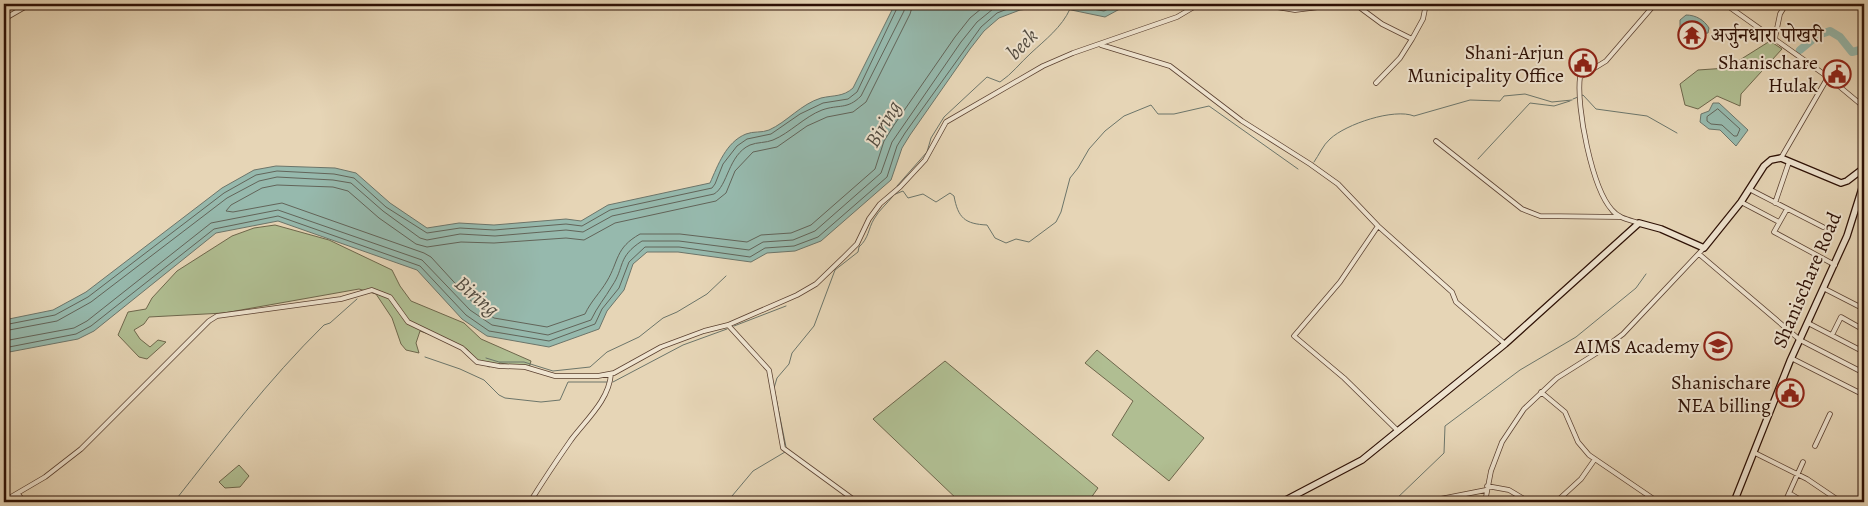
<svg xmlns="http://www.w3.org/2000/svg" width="1868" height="506" font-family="Alegreya,'Noto Serif Devanagari',serif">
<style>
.green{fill:#b0be92;stroke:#6e674c}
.water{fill:#96b9ad;stroke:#6c756a}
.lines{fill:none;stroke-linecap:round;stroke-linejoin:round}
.shore{stroke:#626459;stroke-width:1}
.stream{stroke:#6c756a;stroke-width:1}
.river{stroke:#96b9ad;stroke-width:8}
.street-casing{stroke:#5b4131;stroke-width:5.5}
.secondary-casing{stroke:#2d1005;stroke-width:8}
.street{stroke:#efe4d0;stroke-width:4}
.secondary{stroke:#efe4d0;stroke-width:5.5}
.labels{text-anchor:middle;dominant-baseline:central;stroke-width:4;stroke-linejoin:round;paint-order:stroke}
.poi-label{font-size:20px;fill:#2d1005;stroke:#efe4d0;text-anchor:end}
.street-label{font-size:20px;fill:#2d1005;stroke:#efe4d0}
.water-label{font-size:21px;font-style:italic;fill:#524b40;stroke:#efe4d0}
</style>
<rect width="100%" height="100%" fill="#e6d5b6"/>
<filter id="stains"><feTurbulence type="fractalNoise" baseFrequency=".004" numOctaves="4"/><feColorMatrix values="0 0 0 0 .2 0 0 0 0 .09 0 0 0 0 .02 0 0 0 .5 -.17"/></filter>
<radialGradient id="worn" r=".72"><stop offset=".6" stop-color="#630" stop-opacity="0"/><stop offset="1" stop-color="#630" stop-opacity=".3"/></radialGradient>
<path class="green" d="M1770 41 1782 49 1741 94 1740 106 1717 96 1698 109 1685 105 1680 84 1698 70 1727 68Z
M275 225 329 240 392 270 400 286 411 301 464 323 481 339 531 361 529 368 500 363 489 367 476 359 467 349 457 344 420 331 416 343 419 353 406 350 401 344 392 318 376 294 359 289 224 313 149 317 144 324 134 330 140 339 150 347 158 340 166 342 147 359 139 357 118 335 128 312 146 309 152 298 177 271 232 236 254 228Z
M1097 350 1204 438 1169 481 1112 435 1133 401 1085 363Z
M945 361 1098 488 1088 502H960L873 419Z
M239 465 249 476 240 487 225 488 219 482Z"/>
<path class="water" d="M895 4H1129L1105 17 1052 6 1020 10 999 18 984 31 970 49 910 135 902 148 891 180 821 241 795 251 767 253 751 262 678 252H647L633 264 624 290 607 311 599 329 549 347 487 336 462 319 417 270 278 221 216 233 94 331 78 339 4 353V320L53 310 86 292 222 188 254 170 276 166 335 168 356 173 390 203 427 228 459 223 494 225 566 219 581 221 608 205 710 183C718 165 726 142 746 134 753 131 762 133 769 130 787 122 801 104 821 98 834 95 843 97 853 88Z
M1686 15C1696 15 1704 20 1709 28L1708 33 1700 34 1693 28 1688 31 1680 30V20Z
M1713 103H1719L1748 130 1736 146 1720 130 1709 129 1700 122 1701 114 1709 111Z"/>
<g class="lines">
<path class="shore" d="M913 4 910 14 866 102 853 112 827 117 807 126 777 147 753 152 735 171 726 193 716 201 615 223 584 240 566 238 494 243 461 242 427 247 416 244 379 218 348 191 333 187 277 185 262 188 231 205 226 211 233 212 282 203 424 253 431 257 475 305 494 318 547 327 585 314C591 301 600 293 607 281 619 261 615 248 640 234H680L747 242 761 235 791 233 811 225 875 169 884 141 894 125 955 37 970 18 987 4
M1064 4 1104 11 1118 4
M1718 109 1740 129 1737 136H1734L1722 125 1711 124 1707 121V117Z
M4 325 55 315 88 297 224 193 256 175 277 171 334 174 354 178 386 207 427 233 460 228 494 230 566 224 582 226 610 210 712 188 715 184 723 164 737 146 747 139 771 134 800 114 823 103 848 99 857 92 899 4
M4 331 57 321 91 302 227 198 259 181 277 177 333 180 351 183 383 211 420 238 427 240 460 234 495 236 566 230 583 232 612 216 714 194C728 186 728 155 750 145 757 142 766 143 773 140 790 133 804 117 822 110 839 104 847 110 861 96L904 11 905 4
M4 341 74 328 87 321 211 223 278 210 422 260 470 310 492 325 548 335 591 320C597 307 605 298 612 286 625 267 617 257 642 241H679L749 250 763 242 793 240 815 231 881 173 892 142 961 42 977 22 993 9 1005 4
M4 348 76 334 91 326 214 229 278 216 420 266 466 315 489 331 549 341 595 324 602 309 619 288 629 262 645 247H679L750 257 765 248 794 246 818 237 887 177 897 146 905 133 981 27 997 13 1018 5 1031 4"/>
<path class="stream" d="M1573 99 1583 95 1596 109 1647 116 1677 133
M1478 159 1530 103 1554 106 1570 101
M1314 162C1319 155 1323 145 1330 139 1346 124 1394 108 1414 116L1470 100 1500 101 1504 96 1525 94 1552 102 1572 100
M897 186 927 152 931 138 944 117 987 77 1000 82C1012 74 1020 63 1031 53 1045 40 1062 27 1070 9
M893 195 903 191 908 198 923 194 936 202 950 193 954 196C958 218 965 224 987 225L995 238 1006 243 1016 239 1029 242 1056 222 1061 212 1070 178 1078 168 1089 149 1105 131 1124 116 1151 105 1158 114H1174L1209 106 1298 169
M734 326 786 306
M425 357 460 369 484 380 499 395 505 398 541 402 560 400 568 382H607
M486 358 499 362H524L553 371 590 367 607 352 639 337 663 318 677 312 707 294 726 276
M613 382 683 345 727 329
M786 447 774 388 777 378 789 364 792 353 814 326 835 270 858 252 859 247C869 238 868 229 874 219 879 210 887 204 893 196
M174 502C222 441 268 380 324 325L330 323 357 299
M727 502 753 471 785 452
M1393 502 1444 453 1445 426 1520 370 1576 337 1636 288 1646 274"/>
<path class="river" d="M1800 50 1818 35 1830 31 1840 37 1852 52 1864 49"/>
<g class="street-casing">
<path id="street" d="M1257 4 1295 10 1319 7H1359L1382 24 1412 39 1423 19 1426 4
M1725 4 1828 77 1864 107
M4 19 30 4
M1775 38 1780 14 1786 4
M1101 45 1170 66 1242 121 1310 164 1338 184 1378 226 1452 292 1456 302 1505 344
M1376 83 1400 58 1412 39
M1436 141 1522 209 1540 216 1621 217
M1781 158 1828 77
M1749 189 1823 227
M1741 202 1779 222
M1775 203 1789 162
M1787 209 1774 232 1835 265
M1639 223C1630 220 1618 218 1612 210 1592 188 1576 107 1580 77L1606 61 1655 4
M1378 226 1340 282 1294 336 1344 378 1398 431
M1699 254 1800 340 1864 373
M1825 289 1864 309
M1808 323 1864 352
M728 325 797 295 816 284 846 255 857 244 869 219 880 204 900 187 925 160 946 122 1043 66 1073 53 1177 17 1199 4
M1832 335 1841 317 1864 330
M1791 358 1864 395
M1541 392 1565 412 1578 442 1589 455 1658 502
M1815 446 1830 414
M1755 453 1807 479 1841 502
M1487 486 1509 490 1529 502
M1789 493 1804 502
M18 494 24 502
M4 501 45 477 81 449 209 321 217 316 341 299 372 290 390 297 408 322 462 348 477 362 499 366 525 367 555 376H598L614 373 661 347 704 331 728 325 769 370 783 448 857 502
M530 502C543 481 557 460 571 440 586 420 609 400 611 374
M1425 502 1486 490
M1485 502 1491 471 1502 442 1524 409 1557 378 1603 349 1623 334 1704 248
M1556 502 1581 479 1595 459
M1785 502 1803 462"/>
</g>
<g class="secondary-casing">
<path id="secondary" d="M1282 502 1362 460 1505 344 1639 223 1661 229 1704 248 1741 202 1764 166 1771 160 1781 158 1841 183 1847 181 1864 168
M1734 502 1790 361 1847 236 1864 182"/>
</g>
<use href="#street" class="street"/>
<use href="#secondary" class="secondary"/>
</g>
<defs>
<g id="temple-ring" transform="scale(1.4375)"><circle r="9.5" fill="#efe4d0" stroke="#8f2418" stroke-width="1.5"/><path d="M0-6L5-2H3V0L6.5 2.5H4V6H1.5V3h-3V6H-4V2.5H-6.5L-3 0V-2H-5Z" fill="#8f2418"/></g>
<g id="civic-ring" transform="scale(1.4375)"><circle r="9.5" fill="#efe4d0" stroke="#8f2418" stroke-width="1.5"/><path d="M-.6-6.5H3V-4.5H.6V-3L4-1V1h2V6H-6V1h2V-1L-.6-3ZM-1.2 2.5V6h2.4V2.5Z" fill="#8f2418"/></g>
<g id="school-ring" transform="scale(1.4375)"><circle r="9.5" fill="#efe4d0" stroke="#8f2418" stroke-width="1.5"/><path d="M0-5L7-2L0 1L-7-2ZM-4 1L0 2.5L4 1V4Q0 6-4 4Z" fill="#8f2418"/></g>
</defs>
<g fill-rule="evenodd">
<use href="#temple-ring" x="1692" y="35"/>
<use href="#civic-ring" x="1583" y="63"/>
<use href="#civic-ring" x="1837" y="74"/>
<use href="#school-ring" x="1718" y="346"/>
<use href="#civic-ring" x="1790" y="393"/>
</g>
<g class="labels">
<g class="poi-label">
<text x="1711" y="35" text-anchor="start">अर्जुनधारा पोखरी</text>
<text x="1564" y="52">Shani-Arjun<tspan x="1564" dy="23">Municipality Office</tspan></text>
<text x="1818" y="62">Shanischare<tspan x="1818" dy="23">Hulak</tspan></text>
<text x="1699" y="346">AIMS Academy</text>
<text x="1771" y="382">Shanischare<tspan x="1771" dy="23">NEA billing</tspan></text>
</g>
<g class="street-label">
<text transform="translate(1807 280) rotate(-67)">Shanischare Road</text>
</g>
<g class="water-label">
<text transform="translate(1022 44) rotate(-45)">beek</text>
<text transform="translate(883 124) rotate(-60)">Biring</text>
<text transform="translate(477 296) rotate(40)">Biring</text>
</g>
</g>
<rect width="1868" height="506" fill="none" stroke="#e6d5b6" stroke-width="20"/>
<rect x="5" y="5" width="1858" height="496" fill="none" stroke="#2d1005" stroke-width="2.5"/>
<rect x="10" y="10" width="1848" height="486" fill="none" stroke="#2d1005"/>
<rect width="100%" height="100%" filter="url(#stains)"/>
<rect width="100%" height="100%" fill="url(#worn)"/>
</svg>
